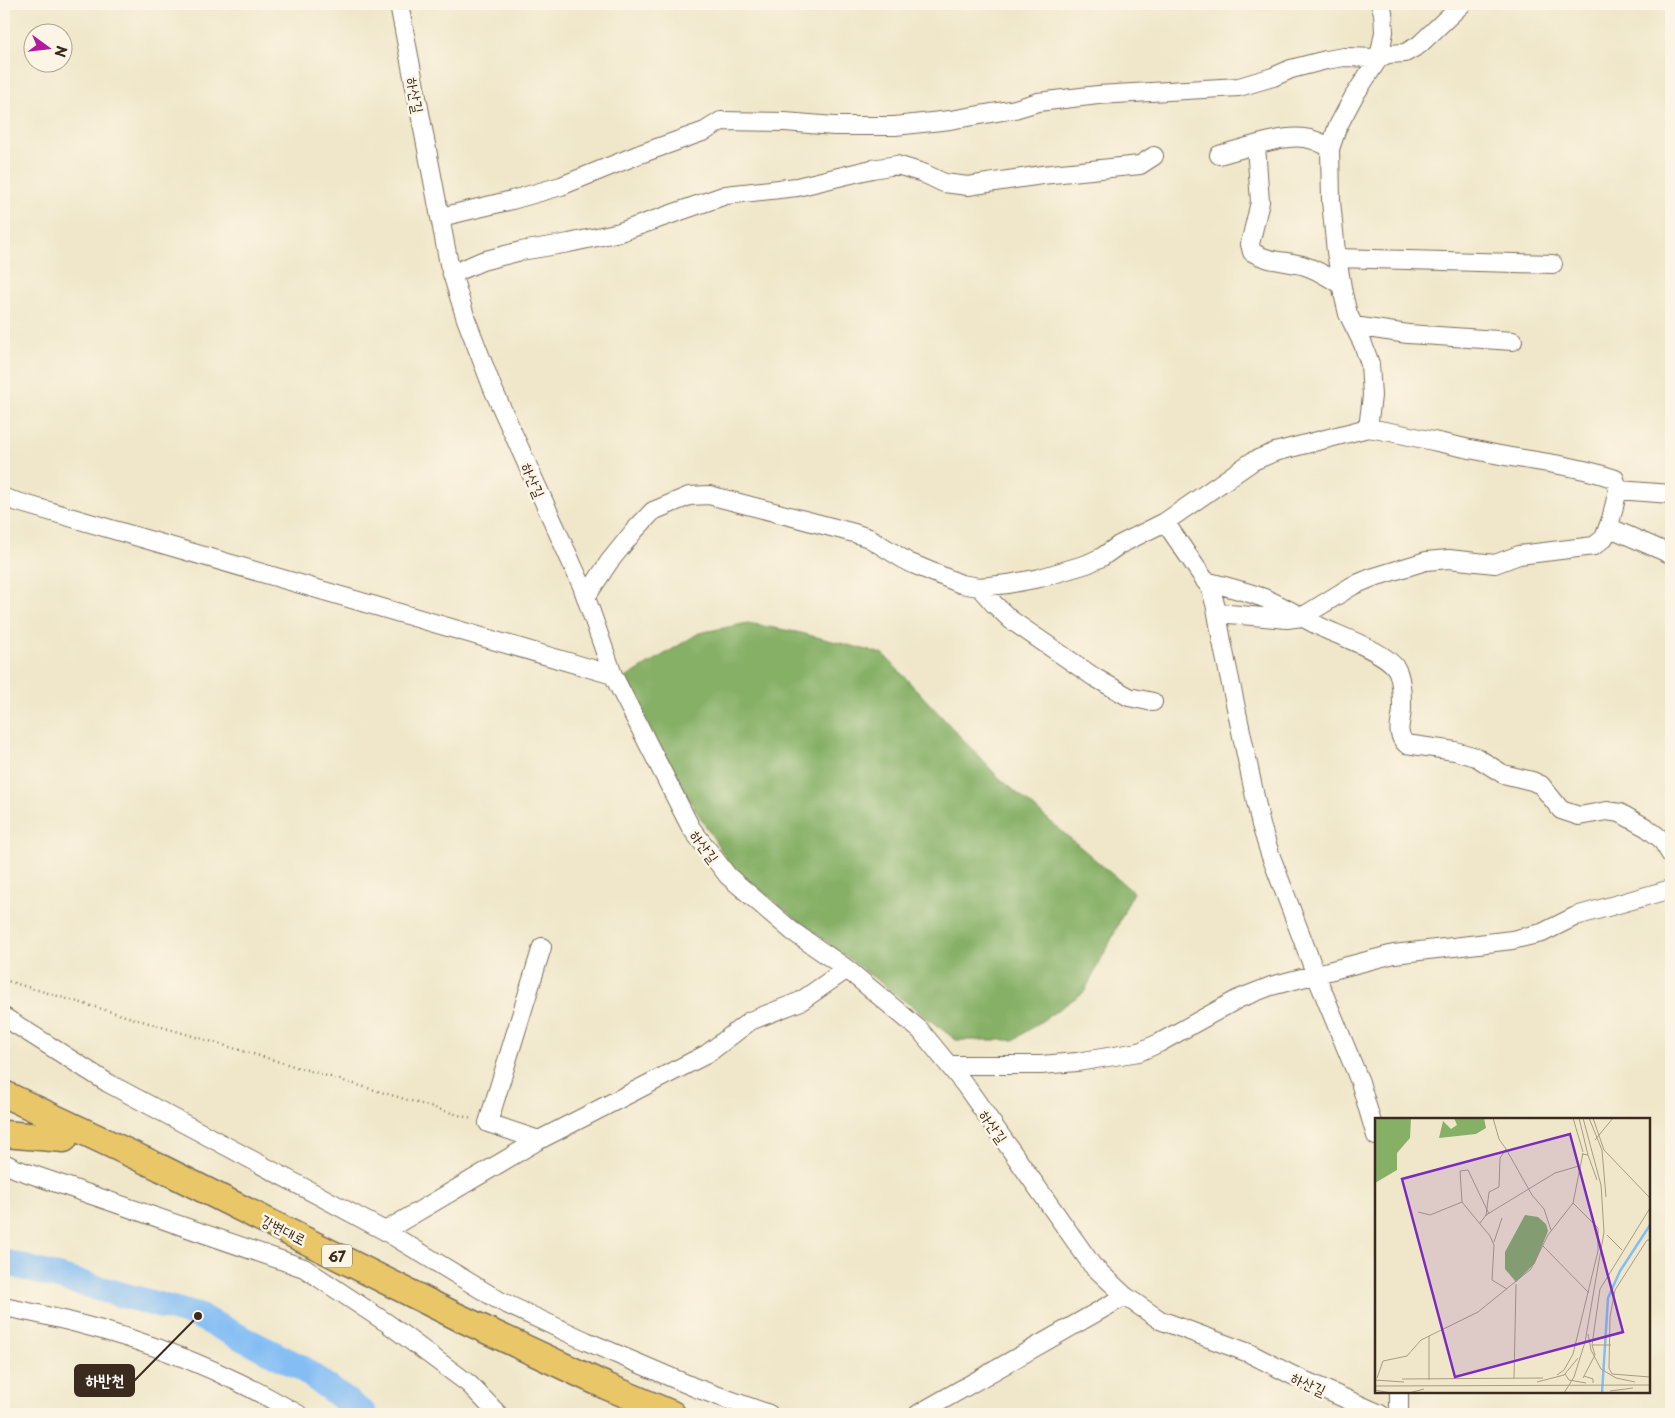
<svg xmlns="http://www.w3.org/2000/svg" width="1675" height="1418" font-family="'Playpen Sans','Poor Story',sans-serif">
<style>
.forest{fill:#86b066;stroke:#606d42}
.lines{fill:none;stroke-linecap:round;stroke-linejoin:round}
.river{stroke:#83bdf4;stroke-width:26}
.minor-casing{stroke:#7a6c5a;stroke-width:20}
.highway-casing{stroke:#7a6c5a;stroke-width:29}
.path{stroke:#7a6c5a;stroke-width:2.5;stroke-dasharray:1 4;stroke-linecap:butt}
.minor{stroke:#fff;stroke-width:18}
.highway{stroke:#e9c769;stroke-width:26}
.labels{text-anchor:middle;dominant-baseline:central;stroke-width:5;stroke-linejoin:round;paint-order:stroke}
.shield{fill:#fcf5e5;stroke:#75675a;stroke-width:1}
.shield-label{font-size:14px;font-weight:bold;fill:#3b2a1e}
.street-label{font-size:15px;fill:#3b2a1e;stroke:#fcf5e5}
.inset-river{fill:none;stroke:#83bdf4;stroke-width:2.5}
.inset-road{fill:none;stroke:#a89b85;stroke-width:1}
.view{fill:#7b2cbf;fill-opacity:0.15;stroke:#7b2cbf;stroke-width:2.5}
.inset-edge{fill:none;stroke:#3b2a1e;stroke-width:2.5}
.leader{fill:none;stroke:#3b2a1e;stroke-width:2}
.callout-dot{fill:#3b2a1e;stroke:#fcf5e5;stroke-width:2}
.callout{fill:#3b2a1e;stroke:#3b2a1e;stroke-width:2}
.callout-label{font-size:16px;text-anchor:middle;font-weight:bold;fill:#fff}
</style>
<rect width="100%" height="100%" fill="#fcf5e5"/>
<filter id="ink" filterUnits="userSpaceOnUse"><feTurbulence type="fractalNoise" baseFrequency=".02" numOctaves="2"/><feDisplacementMap in="SourceGraphic" scale="10" xChannelSelector="R" yChannelSelector="G"/><feConvolveMatrix kernelMatrix="1 2 1 2 8 2 1 2 1" color-interpolation-filters="sRGB"/></filter>
<filter id="wash" filterUnits="userSpaceOnUse"><feTurbulence type="fractalNoise" baseFrequency=".0096" numOctaves="4" result="noise"/><feDisplacementMap in="SourceGraphic" scale="20" xChannelSelector="R" yChannelSelector="G"/><feGaussianBlur stdDeviation="1.12" result="paint"/><feColorMatrix in="noise" values="0 0 0 0 0 0 0 0 0 0 0 0 0 0 0 0 0 1.4 0 .05"/><feComposite in="paint" operator="in"/></filter>
<g filter="url(#wash)">
<rect width="100%" height="100%" fill="#f0e7ca"/>
<path class="forest" d="M748 623 801 633 883 654 997 776 1133 892 1112 938 1084 992 1014 1040H956L785 910 731 866 678 782 624 679 699 633Z"/>
<g class="lines">
<path class="river" d="M4 1262 198 1316 300 1367 364 1414"/>
</g>
</g>
<g filter="url(#ink)">
<g class="lines">
<g class="minor-casing">
<path id="minor" d="M399 4 449 264 466 319 493 389 582 586 613 675 691 828 728 876 792 931 847 969 920 1030 965 1085 1092 1265 1125 1296 1160 1320 1249 1353 1292 1375 1380 1414
M1256 146 1260 202 1250 244 1252 252C1271 263 1286 260 1305 266 1318 270 1330 278 1341 285
M1219 155C1243 149 1281 135 1304 138 1314 139 1322 143 1330 148
M441 217 512 200 561 186 640 154 705 131 721 121 785 122 834 126H895L950 120 1015 109 1038 102 1098 95 1239 87 1273 77 1291 69 1326 60 1344 57 1379 58 1388 54 1405 53 1419 45 1462 4
M1337 258 1553 264
M452 274 482 261 521 251 569 243 620 232 726 195 797 187 872 169 897 165 923 173 944 183 968 186 1042 175 1140 165 1154 156
M1354 326 1408 334 1513 341
M1618 490 1671 494
M4 498 613 675
M1165 522 1211 589 1216 608 1223 647 1261 825 1270 854 1316 975 1360 1082 1376 1136
M1608 527 1668 553
M1205 581C1225 586 1245 591 1264 598 1285 607 1304 619 1325 629 1343 637 1388 653 1397 670 1402 680 1402 697 1402 708 1402 723 1394 731 1406 744L1455 751 1476 757 1503 774 1532 781 1541 785 1561 810 1579 816 1607 811 1620 813 1647 828 1661 839 1671 855
M979 587 994 604 1011 620 1094 677 1129 697 1153 702
M586 597 609 562 634 531 653 511 689 496 709 495 854 533 869 538 908 562 961 584 979 587 1008 584 1040 578 1087 564 1102 557 1119 545 1165 522 1253 461 1275 452 1368 428 1372 396 1370 364 1363 344 1348 314 1343 293 1336 252 1331 201 1330 149 1337 128 1354 96 1379 58 1384 32 1383 12 1380 4
M1217 613 1287 619 1302 617 1352 586 1371 578 1426 561 1449 559 1495 564 1519 555 1594 546 1604 538 1611 519 1618 490 1615 479C1577 465 1534 462 1495 454 1452 446 1411 435 1368 428
M4 1017 108 1083 385 1231 500 1301 586 1341 696 1388 769 1414
M949 1065H1041L1077 1062 1139 1052 1159 1043 1238 999 1271 986 1394 954 1512 940 1542 933 1576 916 1671 889
M539 1140 488 1123 542 947
M4 1163 16 1169 304 1268 387 1323 469 1384 498 1414
M385 1231 539 1140 707 1054 750 1021 801 1001 847 969
M4 1307C84 1322 165 1346 238 1382 259 1392 278 1403 298 1414
M1399 1392V1414
M918 1414 1125 1296"/>
</g>
<g class="highway-casing">
<path id="highway" d="M4 1094 161 1168 456 1316 606 1386 672 1414
M4 1134 64 1139"/>
</g>
<path class="path" d="M4 980 472 1119"/>
<use href="#minor" class="minor"/>
<use href="#highway" class="highway"/>
</g>
</g>
<g class="labels">
<rect class="shield" x="322" y="1244.5" width="30" height="23" rx="4"/>
<g class="shield-label">
<text x="337" y="1256">67</text>
</g>
<g class="street-label">
<text transform="translate(416 95) rotate(79)">하산길</text>
<text transform="translate(534 480) rotate(66)">하산길</text>
<text transform="translate(705 846) rotate(53)">하산길</text>
<text transform="translate(994 1126) rotate(55)">하산길</text>
<text transform="translate(284 1229) rotate(27)">강변대로</text>
<text transform="translate(1309 1383) rotate(24)">하산길</text>
</g>
</g>
<g transform="translate(1375 1118)">
<rect width="275" height="275" fill="#f0e7ca"/>
<path d="M0 0H36L35 20 22 35V52L0 65ZM79 0H109L111 10 101 16 64 20 68 3 76 11 82 7ZM150 97 163 99 171 106 173 113 160 145 141 164 130 151V134Z" fill="#86b066"/>
<path class="inset-river" d="M227 275 233 180 245 153 275 107"/>
<path class="inset-road" d="M118 0 124 21 131 31M198 0 208 34M204 0 213 37M214 0 227 32 231 79M218 0 229 32 275 80M220 22 238 0M207 36 213 37 222 62M87 84 85 53 93 52 114 96M43 94 55 97 87 84 115 118 119 127 117 162 132 171M111 98 114 74 124 69 125 40 131 31 157 77 169 91 176 112M105 105 111 97 180 55 204 48M232 117 247 132M275 122H272L240 172 235 199 234 250 237 256 275 259M119 124 127 100M168 128 214 175M213 216 216 232 226 251 241 260 260 264M54 218V262M217 227H236M190 256 194 262 211 265M182 257 189 252 198 236 223 133V110L198 85M209 258 220 237 217 227 225 171 275 90M2 260 8 243 32 238 46 222 103 194 156 151 173 117 198 85 208 35M208 260 209 258 218 261V265M27 261 168 260M139 261 141 166M0 262 29 264M162 264 189 257 203 240M0 268 275 267M0 272 16 275M235 273 258 270M34 275 49 271M189 275 199 259 210 224 229 114 226 67 208 0"/>
<path class="view" d="M195 16 248 214 80 259 27 61Z"/>
<rect width="275" height="275" class="inset-edge"/>
</g>
<path class="leader" d="M198 1316L134 1381"/>
<circle class="callout-dot" cx="198" cy="1316" r="5"/>
<rect class="callout" x="75" y="1365" width="59" height="31" rx="5"/>
<g class="callout-label">
<text x="105" y="1386">하반천</text>
</g>
<rect width="1675" height="1418" fill="none" stroke="#fcf5e5" stroke-width="20"/>
<g transform="translate(48 48) rotate(105)"><circle r="24" fill="#fcf5e5" stroke="#afa495"/>
<path d="M0-4L9 19L0 12L-9 19Z" fill="#b5179e"/>
<text y="-8" font-size="14" font-weight="bold" text-anchor="middle" fill="#3b2a1e">N</text>
</g>
</svg>
